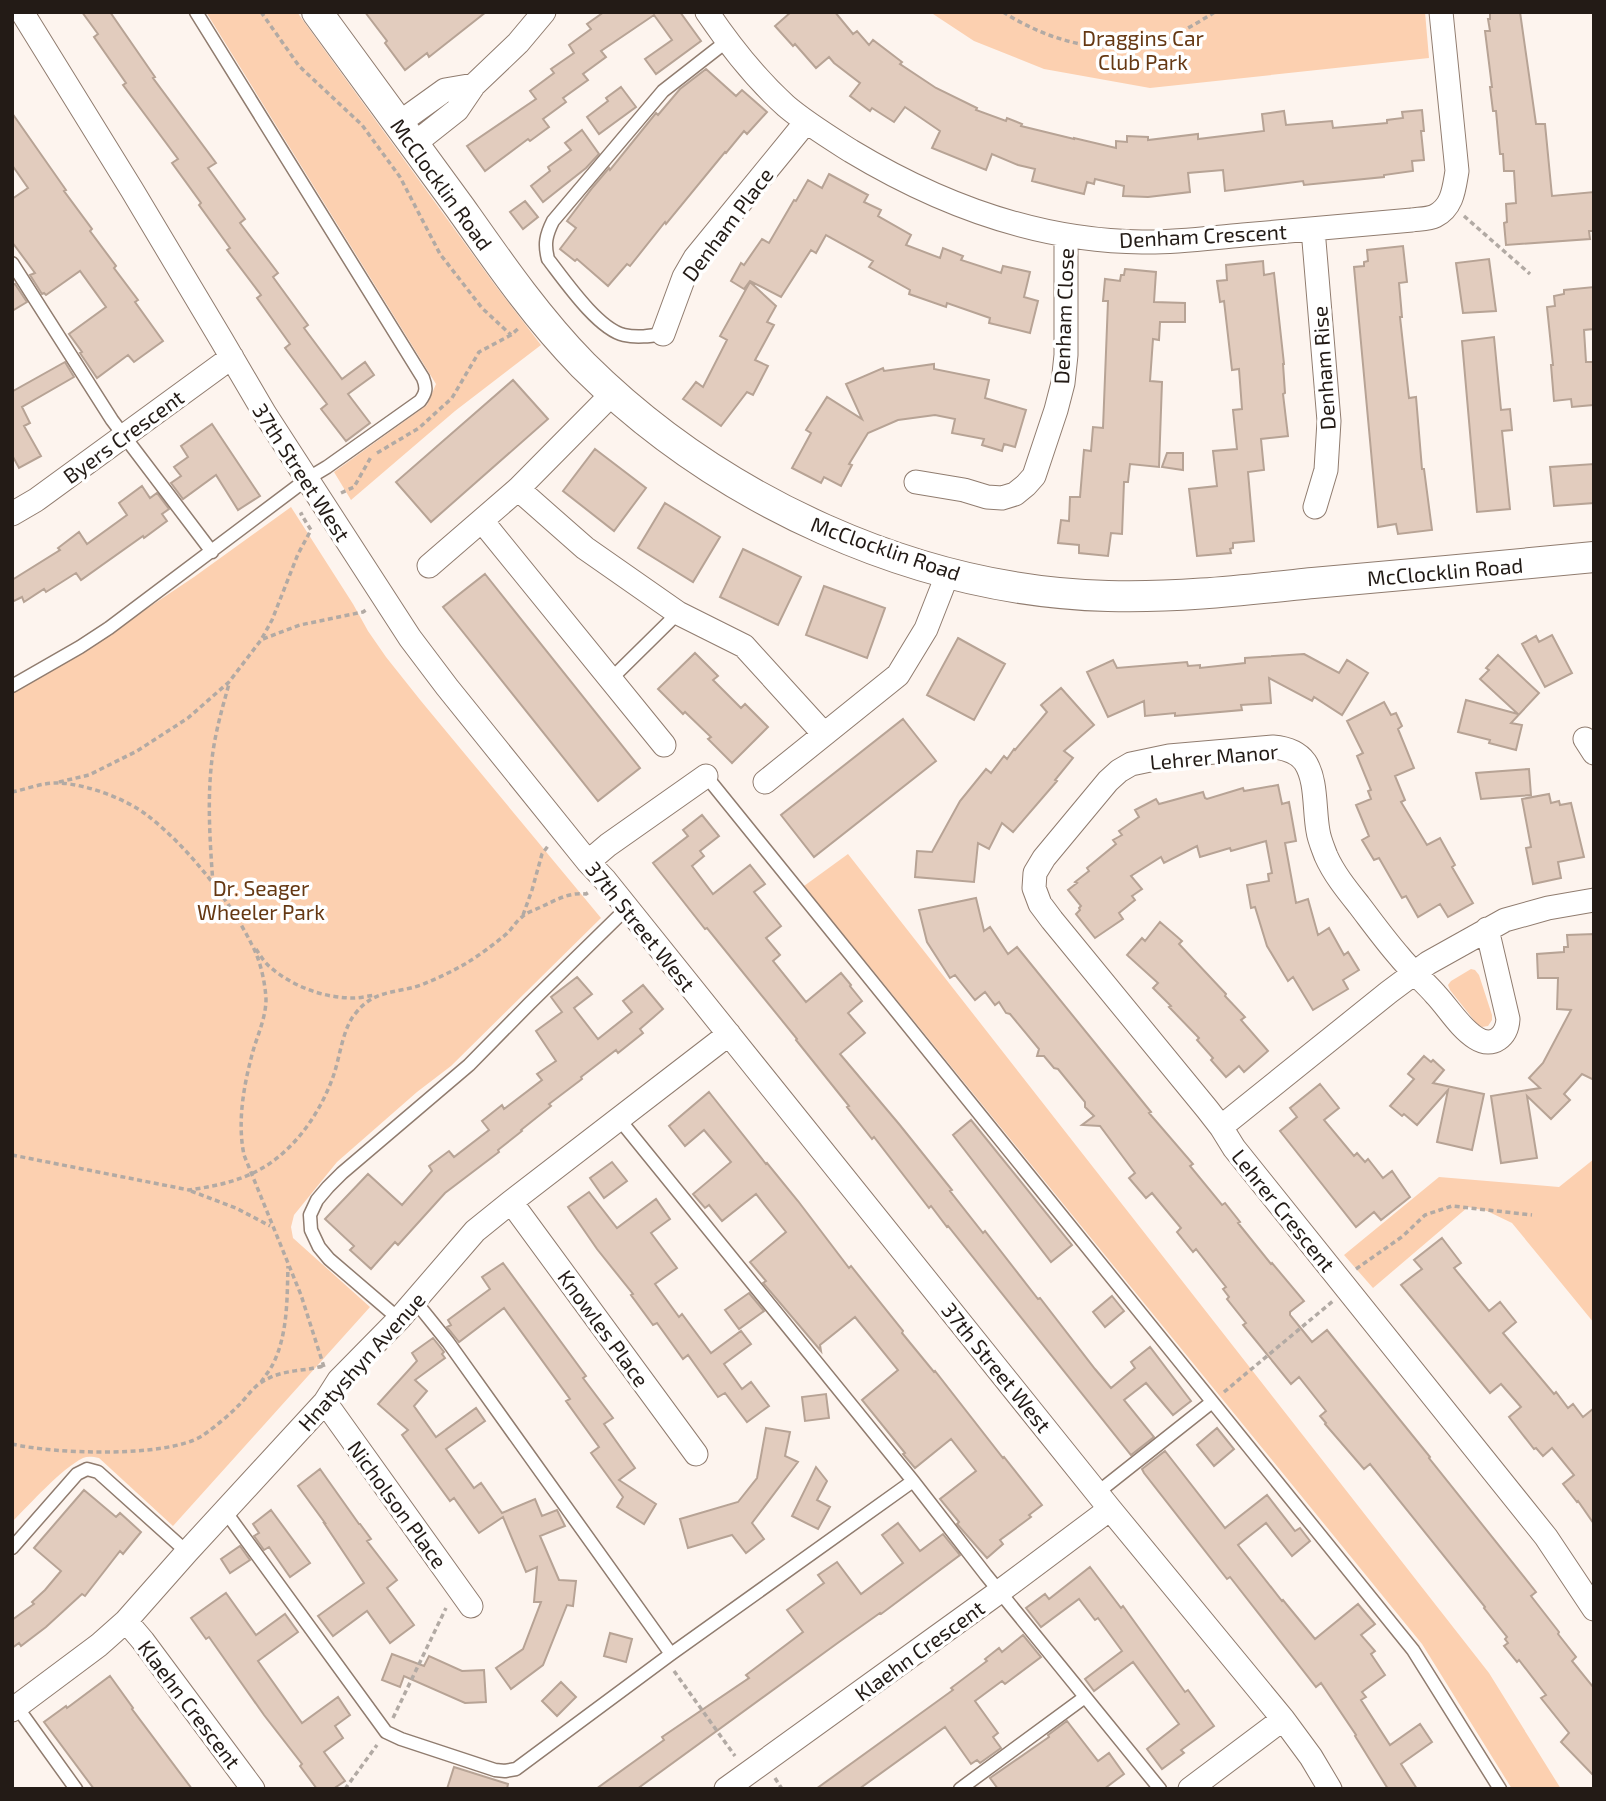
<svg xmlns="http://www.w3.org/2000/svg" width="1606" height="1801" font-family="'Exo 2',sans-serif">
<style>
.green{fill:#fcd0b0}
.building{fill:#e2ccbe;stroke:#b7a395;stroke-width:2}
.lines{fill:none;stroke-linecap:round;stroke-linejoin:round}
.service-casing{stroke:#907c6f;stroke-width:15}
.minor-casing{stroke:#907c6f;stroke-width:25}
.tertiary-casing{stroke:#907c6f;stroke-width:32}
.path{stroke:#b2aaa4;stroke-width:3.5;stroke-dasharray:5 3.5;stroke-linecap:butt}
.service{stroke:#fff;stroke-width:12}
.minor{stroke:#fff;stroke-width:23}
.tertiary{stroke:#fff;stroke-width:30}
.labels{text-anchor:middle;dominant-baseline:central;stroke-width:7;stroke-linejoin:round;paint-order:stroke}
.park-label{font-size:21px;fill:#653813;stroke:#fff}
.street-label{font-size:21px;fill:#231b16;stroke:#fff}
</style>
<rect width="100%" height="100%" fill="#fdf4ee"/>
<path class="green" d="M206 12H297L495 285 541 345 455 411 351 500 334 472 427 405 436 384Z
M930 12H1425L1429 58 1150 88 1044 69 974 41Z
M291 507 353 604 368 631 386 657 421 701 601 918 451 1066 417 1092 337 1162 294 1215 291 1227 293 1238 370 1307 173 1526 99 1458C93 1457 88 1456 83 1458 61 1469 30 1504 12 1522V691L91 646 194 577Z
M848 854 1489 1673 1561 1789H1512L1422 1644 804 886Z
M1471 969 1475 970 1479 975 1492 1015V1020L1488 1026 1482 1027 1477 1024 1450 990 1448 985 1451 981Z
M1594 1159V1323L1512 1223 1487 1211 1468 1207 1373 1288 1344 1255 1439 1177 1559 1187Z"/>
<path class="building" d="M82 12H110L155 77 153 78 216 163 208 168 245 219 240 223 278 273 273 277 308 325 304 328 342 379 365 362 374 375 348 394 370 423 346 441 321 409 327 404 285 348 290 344 257 298 261 295 227 250 230 248 199 205 201 203 172 163 178 159 123 85 126 83 94 37 98 34Z
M365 12H486L429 57 427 53 405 70 385 43 387 41Z
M604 12H680L701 41 656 74 645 59 672 40 654 15 601 51 606 57 583 74 588 80 563 98 566 102 543 119 549 127 530 141 528 139 485 171 467 146 536 99 530 91 554 73 551 69 574 53 569 45 591 29 587 24Z
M791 12H835L853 34 857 31 869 45 873 40 902 62 900 64 936 88 977 108 976 110 1006 121 1007 118 1022 124 1021 126 1074 139V138L1116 148V141L1127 142V136L1148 137V140L1198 134V139L1264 131 1262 114 1284 111 1286 125 1332 121 1333 128 1387 123V120L1403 118 1402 112 1422 110 1424 131H1421L1424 160 1412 161 1413 171 1384 175V177L1304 185 1303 181 1225 191 1223 170 1188 173 1190 192 1148 197 1123 196 1124 186 1095 179 1094 184 1087 182 1084 194 1059 188 1032 181 1035 169 1018 165 992 154 986 170 932 148 940 131 905 107 894 122 872 108 870 111 850 96 860 83 834 63 829 57 816 68 795 44 793 46 775 26Z
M1490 12H1520L1536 124H1545L1552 196 1594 192V231H1589L1590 239 1506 245 1504 223 1507 222 1506 204 1516 203 1514 171H1504L1503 154H1500L1496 111H1493L1490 87H1492L1485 31H1490L1488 19H1490Z
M706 69 736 96 742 90 767 112 747 134 744 131 726 153 725 152 666 224 665 222 630 266 627 264 608 286 577 259 575 261 560 249 576 228 567 221 593 187 609 168 610 170 656 113 658 115 680 89Z
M621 87 636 107 599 134 587 117 608 101 606 98Z
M12 113 66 190 64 191 92 229 90 231 116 266 114 268 138 300 135 302 163 341 134 362 128 355 97 378 80 353 82 352 69 334 106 307 80 271 46 295 44 293 42 294 30 275 35 273 12 242V199L28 188 12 165Z
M582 130 599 154 586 168 543 202 531 186 550 171 548 167 571 150 565 143Z
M829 174 868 195 864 202 881 210 878 216 911 235 906 245 940 258 943 248 963 256 961 260 1001 273 1003 266 1030 272 1024 297 1038 301 1030 333 989 323 990 318 947 303 946 307 909 294 910 290 869 267 873 261 826 235 816 253 811 250 781 297 750 281 744 289 731 281 741 263 744 265 762 239 769 243 794 200 796 201 808 180 822 188Z
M525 201 538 217 523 229 510 212Z
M1403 246 1407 282 1399 283 1402 317H1400L1409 398 1416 397 1422 469H1424L1432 530 1398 534 1396 524 1378 527 1354 267 1364 266V262L1368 261 1367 250Z
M1489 259 1496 311 1463 313 1456 263Z
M1263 261 1264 275 1274 273 1284 364H1283L1285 393 1283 394 1288 436 1261 439 1264 470 1248 472 1254 541 1233 543V548L1230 549 1231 553 1197 556 1189 489 1217 486 1213 451 1237 449 1233 410 1242 409 1239 369 1232 370 1224 301 1220 302 1217 281 1227 280 1226 265Z
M1125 269 1156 272 1154 302 1185 303V322H1160L1159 340 1153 339 1150 381 1162 382 1159 467 1130 464 1128 482H1124L1122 534 1111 533 1108 556 1079 553V545L1058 543 1061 520 1069 521 1070 497H1080L1084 450 1091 451 1093 427 1103 428 1108 301H1103L1105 279 1120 281 1121 275H1124Z
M750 282 776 306 767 322 774 325 755 360 768 366 753 395 747 392 721 426 683 399 696 382 703 387 727 340 720 336Z
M15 284 27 302 12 311V285Z
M1594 287V329L1584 330 1586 362H1594L1593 405 1572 407 1571 399 1554 401 1551 365H1553L1547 307 1555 306 1554 296 1564 294V290Z
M1494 337 1501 410 1510 409 1512 430 1502 431 1510 509 1477 512 1462 341Z
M65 362 74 377 22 407 30 423 24 426 41 456 19 468 12 455V390L13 391Z
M934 364V369L989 380 985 398 1026 410 1015 447 1004 444 1002 451 982 445 984 439 952 433 955 419 935 415 898 420 868 433 849 464 852 465 841 486 824 477 821 483 792 468 811 433 806 430 827 397 862 419 846 384 883 368 884 371Z
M513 380 548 419 431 522 396 482Z
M212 424 260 496 238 510 216 475 183 499 171 483 181 476 174 467 188 457 181 446Z
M595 449 646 488 614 531 563 491Z
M1167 453H1183V470L1162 467Z
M1594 464V503L1554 506 1550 467Z
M142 486 150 498 157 493 169 509 162 514 167 521 144 538 143 536 81 580 76 573 46 592 44 589 24 602 22 597 12 602V580L60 550 58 548 79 532 87 544 127 515 119 503Z
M665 503 720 537 693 582 638 548Z
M743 549 801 577 778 625 720 597Z
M485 574 640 768 598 801 443 607Z
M824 586 885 608 867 658 806 635Z
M1552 635 1572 673 1545 687 1522 644 1536 636 1539 642Z
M958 638 1005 664 974 720 927 695Z
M695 653 718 676 713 680 741 708 745 704 768 727 732 763 708 739 711 737 685 712 683 714 658 689Z
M1304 654 1339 673 1347 660 1368 673 1342 715 1314 697 1312 701 1269 678 1271 703 1241 705 1242 710 1175 716V713L1145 716 1144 701 1108 717 1087 672 1113 660 1117 668 1187 662 1188 666 1200 665V668L1245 663V658Z
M1498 655 1539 693 1511 723 1522 725 1516 750 1489 743 1490 740 1458 732 1466 700 1518 714 1480 679 1489 670 1486 668Z
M1061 688 1094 725 1064 751 1073 758 1055 780 1057 781 1013 832 1002 823 989 849 978 843 974 882 915 877 917 851 932 852 960 801 986 769 991 773 1004 756 1007 759 1014 749 1015 750 1047 712 1041 705Z
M1384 702 1391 715 1396 713 1402 726 1398 729 1414 768 1395 776 1405 800 1401 802 1427 845 1440 838 1455 865 1452 867 1473 903 1448 917 1440 904 1418 917 1406 896 1402 898 1379 858 1374 860 1362 840 1369 836 1356 805 1371 799 1368 791 1371 790 1357 756 1363 753 1347 721Z
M903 719 936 761 814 857 781 815Z
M1529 769 1531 795 1481 799 1476 773Z
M1278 785 1282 804 1289 802 1296 841 1285 843 1296 903 1308 899 1318 935 1329 928 1344 955 1348 952 1359 970 1343 980 1348 989 1313 1010 1293 977 1288 981 1267 946 1255 907 1251 908 1247 885 1269 881 1268 874 1272 873 1266 841 1231 851 1230 848 1200 857 1197 846 1164 863 1161 857 1131 876 1142 889 1132 896 1135 900 1119 913 1123 919 1095 938 1076 914 1080 910 1079 908 1081 906 1068 890 1077 883 1075 882 1089 871 1087 868 1116 844 1113 840 1122 835 1119 831 1139 817 1135 810 1156 799 1159 804 1203 792 1205 798 1207 799 1243 788 1244 791Z
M1549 794 1551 803 1559 801 1560 805 1571 803 1584 857 1558 862 1561 878 1533 884 1526 848 1531 847 1522 799Z
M702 815 719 836 700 851 704 856 692 866 713 894 750 865 765 884 754 892 781 926 766 938 780 955 773 961 806 1002 841 973 851 985 850 986 862 1001 848 1013 865 1033 840 1054 899 1124 952 1190 950 1191 983 1233 985 1231 1038 1299 1040 1298 1095 1369 1111 1388 1135 1368 1131 1362 1150 1347 1191 1401 1173 1415 1146 1383 1124 1400 1154 1437 1131 1455 948 1226 947 1227 931 1206 929 1208 874 1137 872 1139 847 1107 849 1106 796 1040 797 1039 707 928 705 929 653 863 688 836 683 830Z
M976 898 984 931 990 927 1008 954 1017 947 1121 1075 1151 1112 1149 1113 1193 1164 1190 1166 1222 1205 1225 1203 1240 1222 1238 1223 1271 1264 1272 1263 1304 1301 1290 1312V1315L1312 1342 1327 1330 1430 1457 1429 1458 1536 1592 1531 1596 1559 1632 1558 1634 1576 1657 1572 1661 1594 1688V1776L1561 1742 1569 1733 1541 1698 1546 1695 1519 1660 1517 1662 1504 1646 1508 1643 1505 1639 1507 1637 1484 1608 1485 1607 1370 1464 1364 1469 1325 1424 1326 1423 1320 1416 1326 1411 1299 1377 1291 1384 1257 1342 1243 1325 1246 1323 1227 1299 1229 1297 1223 1289 1226 1287 1196 1249 1193 1252 1177 1232 1181 1228 1152 1193 1146 1198 1129 1178 1135 1173 1100 1126 1082 1125 1094 1116 1085 1107V1102L1058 1069 1054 1068 1044 1056H1037L1039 1049 1010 1014 1006 1013 999 1002 995 1005 985 992 975 1000 955 975 950 978 927 942 919 910Z
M1160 922 1182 941 1179 944 1226 994 1225 996 1245 1017 1241 1020 1268 1051 1244 1072 1239 1066 1226 1077 1211 1060 1213 1058 1197 1040 1199 1038 1169 1007 1171 1006 1153 988 1158 983 1127 955 1142 938 1145 941Z
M1594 934V1080L1582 1074 1564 1094 1570 1100 1551 1119 1527 1096 1537 1158 1501 1163 1491 1096 1540 1088 1529 1078 1543 1063 1571 1010 1557 1009 1558 978H1538L1537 954 1564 952V947H1568L1567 935Z
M577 977 592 994 574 1008 598 1039 632 1012 623 1001 643 985 663 1009 640 1029 643 1033 618 1053 616 1050 581 1077 582 1079 549 1104 551 1106 521 1130 522 1131 498 1150 499 1152 445 1193 398 1245 395 1242 371 1269 350 1250 354 1246 325 1219 368 1174 402 1205 432 1171 429 1166 449 1151 454 1157 489 1130 482 1121 502 1105 504 1109 542 1080 537 1074 556 1061 536 1031 562 1012 551 997Z
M1424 1056 1431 1062 1433 1060 1444 1070 1433 1083 1484 1094 1472 1150 1437 1142 1448 1090 1417 1125 1404 1114 1402 1116 1390 1106 1414 1079 1408 1074Z
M1320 1084 1339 1108 1324 1120 1354 1156 1357 1153 1365 1162 1368 1159 1383 1178 1392 1171 1410 1197 1381 1220 1374 1212 1356 1227 1280 1131 1297 1117 1290 1108Z
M709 1092 766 1164 767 1163 798 1201 849 1268 851 1266 903 1331 902 1333 934 1372 935 1371 1003 1458 1004 1457 1042 1505 1029 1515 1031 1517 1000 1540 1003 1544 987 1558 957 1524 959 1522 940 1499 976 1471 951 1439 915 1468 903 1454 905 1453 862 1400 898 1370 855 1317 820 1345 821 1351 763 1283 766 1281 750 1262 786 1232 756 1194 722 1221 709 1205 705 1208 693 1194 731 1162 704 1130 685 1146 669 1126Z
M971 1120 1072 1245 1051 1262 953 1135Z
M612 1162 627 1181 604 1198 590 1178Z
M589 1192 617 1228 656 1199 670 1219 651 1233 677 1268 655 1284 679 1317 682 1314 711 1353 741 1331 751 1344 724 1364 742 1389 751 1382 769 1406 747 1422 725 1393 718 1397 688 1355 683 1359 657 1323 653 1325 631 1295 633 1294 597 1249 568 1207Z
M1442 1238 1461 1263 1454 1268 1489 1311 1500 1302 1516 1322 1503 1333 1554 1394 1556 1392 1568 1408 1573 1404 1583 1417 1594 1408V1524L1578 1501 1577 1502 1563 1484 1574 1475 1552 1448 1543 1456 1536 1448 1534 1449 1509 1417 1521 1407 1501 1384 1490 1393 1401 1285 1422 1269 1414 1260Z
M503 1263 586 1376 583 1378 613 1418 604 1424 635 1468 619 1480 656 1504 644 1524 617 1507 623 1497 591 1453 599 1447 566 1401 570 1399 504 1308 459 1342 447 1327 451 1325 448 1320 490 1289 482 1277Z
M749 1293 764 1311 739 1329 725 1310Z
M1112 1296 1124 1311 1105 1327 1093 1312Z
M433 1338 444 1352 442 1354 445 1358 415 1380 427 1391 414 1406 436 1437 476 1408 485 1421 446 1449 474 1488 481 1483 502 1513 535 1499 542 1516 557 1510 565 1526 540 1536 559 1580 576 1581 573 1606 567 1605 543 1665 511 1689 496 1668 523 1649 541 1602H534L537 1567 526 1572 503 1517 479 1533 454 1498 450 1501 402 1435 408 1430 378 1404 417 1361 412 1353Z
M826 1394 829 1418 805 1421 802 1397Z
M766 1428 790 1432 785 1456 798 1462 752 1523 764 1539 746 1553 732 1535 688 1548 680 1519 738 1502 757 1478Z
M1217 1428 1234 1449 1214 1466 1197 1445Z
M1165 1451 1225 1528 1267 1495 1295 1531 1300 1528 1310 1541 1292 1556 1266 1523 1238 1545 1282 1601 1283 1600 1315 1639 1358 1604 1375 1624 1361 1635 1375 1651 1371 1654 1385 1675 1362 1692 1366 1697 1361 1700 1390 1745 1420 1724 1432 1742 1401 1764 1417 1789H1388L1355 1736 1356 1735 1321 1683 1316 1687 1230 1577 1227 1579 1144 1473 1142 1469Z
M816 1467 827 1481 817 1500 830 1507 818 1529 792 1516Z
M320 1469 359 1524H360L371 1539 367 1541 397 1580 387 1588 414 1625 390 1643 367 1611 333 1636 318 1616 364 1583 324 1523H325L298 1486Z
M84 1490 116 1517 120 1513 141 1532 123 1554 120 1551 85 1596 82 1594 46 1627 21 1646 19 1643 12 1648V1620L34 1604 32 1602 45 1590 61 1571 34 1548Z
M271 1510 310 1563 290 1577 269 1547 264 1550 254 1536 259 1533 253 1524Z
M898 1523 920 1551 943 1534 960 1555 881 1614 880 1613 839 1642 637 1789H596L664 1740 662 1737 749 1678 746 1675 803 1632 787 1610 824 1583 818 1575 837 1562 861 1594 903 1563 882 1535Z
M240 1546 250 1560 230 1573 221 1559Z
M1090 1567 1121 1608 1123 1606 1185 1692 1188 1690 1214 1726 1181 1750 1184 1753 1162 1769 1147 1749 1179 1724 1133 1662 1094 1691 1085 1679 1122 1651 1098 1618 1095 1620 1079 1599 1041 1627 1026 1608 1045 1594 1049 1599Z
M226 1593 256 1635 285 1614 298 1632 258 1661 302 1723 338 1697 350 1715 335 1726 343 1738 324 1752 345 1781 333 1789H317L300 1766 302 1764 264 1715 209 1637 206 1639 191 1618Z
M610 1633 632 1639 626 1662 604 1656Z
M1023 1635 1041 1657 1005 1684 1002 1681 975 1701 998 1733 993 1737 1001 1748 980 1763 977 1760 971 1764 945 1727 859 1789H816L953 1690 951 1688 987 1661 985 1659 999 1648 1002 1652Z
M392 1654 424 1666 429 1656 462 1671 484 1670 486 1702 465 1703 404 1676 400 1687 382 1680Z
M110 1676 133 1708 132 1709 192 1789H94L44 1722 66 1706 67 1708Z
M561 1682 576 1697 557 1716 542 1701Z
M1067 1721 1098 1761 1109 1753 1124 1774 1104 1789H998L990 1778 1049 1737 1048 1735Z
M454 1767 508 1784 507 1789H447Z"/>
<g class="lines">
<g class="service-casing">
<path id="service" d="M12 263 112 420 212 552
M663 334C650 336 637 338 624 335 598 329 565 281 548 259 544 244 546 235 553 221L663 91 727 41
M611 679 678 613
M12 686 80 647 109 628 307 479 327 467 420 401C426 393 427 388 423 378L196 12
M706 776 1413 1650 1500 1789
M619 1119 913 1481 986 1575 1160 1789
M415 1301 448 1342 671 1654
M399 1319 329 1259 319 1247 311 1230 310 1215 317 1200 328 1187 342 1173 469 1065 529 1004 627 908
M1097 1493 1212 1402
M225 1511 386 1732 401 1739 495 1770 505 1771 516 1769 671 1654 913 1481
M12 1548 77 1474 87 1469 98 1472 187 1552
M17 1707 76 1789
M960 1789 1085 1697"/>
</g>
<g class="minor-casing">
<path id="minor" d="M22 12 132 190 221 339 265 414 410 638 447 687 588 862 605 880 1110 1509 1283 1719 1311 1757 1330 1789
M707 12C730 46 755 78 786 106 806 123 829 137 851 151 939 204 1039 241 1142 242 1175 243 1209 238 1243 235 1299 230 1356 225 1412 220 1419 219 1429 219 1435 216 1453 207 1454 188 1457 171L1441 12
M399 123 445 90 474 85
M414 144 457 110 474 85 518 43 544 12
M1313 229 1329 421 1326 470 1315 507
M663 334 684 277 695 258 806 122
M916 482 964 490 987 497 1002 498 1015 494 1026 485 1034 476 1056 410 1063 383 1066 355V236
M518 489 585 548 678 613 744 646 824 734
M12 514 36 500 232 357
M482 521 664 745
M429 566 518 489 613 393
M1585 739 1594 753
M765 782 898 675 926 629 948 573
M588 862 608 845 706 776
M1487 929 1508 1019C1507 1036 1493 1049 1476 1038 1460 1028 1449 1009 1436 995 1424 981 1410 970 1399 956 1385 940 1372 922 1359 905 1347 890 1334 874 1326 856 1323 848 1319 839 1318 831 1314 810 1317 780 1305 762 1297 751 1285 748 1273 747L1169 756 1131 764 1119 771 1108 781 1044 858 1035 873 1034 888 1040 904 1052 920 1207 1109 1221 1127 1234 1148 1546 1537 1594 1609
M1221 1127 1389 992 1428 963 1505 920 1548 908 1594 900
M511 1202 696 1454
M325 1402 471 1606
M126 1621 143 1641 253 1789
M12 1710 99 1645 126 1621 187 1552 325 1402 339 1380 399 1319 475 1231 511 1202 729 1034
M726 1789 999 1592 1110 1509
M1190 1789 1283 1719"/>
</g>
<g class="tertiary-casing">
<path id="tertiary" d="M317 12C365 78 413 144 461 209 499 263 537 318 583 365 719 500 915 591 1108 596 1177 598 1245 590 1313 583 1407 575 1500 566 1594 557"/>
</g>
<path class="path" d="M261 12 299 66 362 125 400 177 440 254 482 308 511 335
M1003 12C1049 41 1104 57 1158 41 1178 35 1197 23 1215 12
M1464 216 1530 274
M377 453 419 428 452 398 479 352 511 335 520 327
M341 493 354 487 371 457
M263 639 300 625 363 612 366 610
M59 782 89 775 137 751 188 718 229 682 261 640 272 620 298 554 311 530 301 514 303 513
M12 792C27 789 44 782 59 783 86 784 127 799 148 816 187 846 229 899 251 943 260 959 265 981 266 999 266 1017 258 1034 253 1051 244 1084 237 1121 244 1155L301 1295 324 1367
M213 884C210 842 207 800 212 759 215 733 222 709 229 684
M523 915 532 890 542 854 548 846
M256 949C260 955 264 962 270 967 292 986 323 998 353 998 360 998 368 996 375 995
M12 1155 189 1190C210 1187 231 1183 251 1174 291 1156 320 1115 334 1074 340 1056 343 1028 355 1014 374 989 395 994 421 985 436 979 451 972 465 964 478 956 492 946 504 936 511 931 515 922 522 917 527 912 535 910 541 907 556 900 569 892 586 894L589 892
M191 1191 236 1208 270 1226
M1356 1269 1403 1236 1425 1215 1452 1206 1532 1215
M261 1382C265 1376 270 1370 273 1364 288 1334 287 1298 288 1266
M1224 1392 1333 1301
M12 1444C54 1454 166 1458 202 1436 215 1427 228 1416 239 1405 246 1398 253 1387 262 1382 282 1369 301 1372 323 1366
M674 1671 735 1756
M393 1718 446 1608
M775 1778 782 1789
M345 1789 377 1745"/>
<use href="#service" class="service"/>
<use href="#minor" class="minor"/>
<use href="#tertiary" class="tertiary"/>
</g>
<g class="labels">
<g class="park-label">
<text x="1143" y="37">Draggins Car<tspan x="1143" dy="24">Club Park</tspan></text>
<text x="261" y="887">Dr. Seager<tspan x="261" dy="24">Wheeler Park</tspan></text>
</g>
<g class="street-label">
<text transform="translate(442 184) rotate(54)">McClocklin Road</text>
<text transform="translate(727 224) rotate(-53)">Denham Place</text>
<text transform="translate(1203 235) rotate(-3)">Denham Crescent</text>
<text transform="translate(1063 316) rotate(-88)">Denham Close</text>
<text transform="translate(1323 368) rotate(-94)">Denham Rise</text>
<text transform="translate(123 436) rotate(-36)">Byers Crescent</text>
<text transform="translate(302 472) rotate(57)">37th Street West</text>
<text transform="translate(886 548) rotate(19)">McClocklin Road</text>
<text transform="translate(1445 571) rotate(-5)">McClocklin Road</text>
<text transform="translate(1214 756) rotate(-5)">Lehrer Manor</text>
<text transform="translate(641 926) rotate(51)">37th Street West</text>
<text transform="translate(1284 1210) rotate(51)">Lehrer Crescent</text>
<text transform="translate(604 1328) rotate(54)">Knowles Place</text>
<text transform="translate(361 1361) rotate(-48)">Hnatyshyn Avenue</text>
<text transform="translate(997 1367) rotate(51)">37th Street West</text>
<text transform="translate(398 1504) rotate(54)">Nicholson Place</text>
<text transform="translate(919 1650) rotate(-36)">Klaehn Crescent</text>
<text transform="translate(190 1704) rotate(53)">Klaehn Crescent</text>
</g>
</g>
<rect width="1606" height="1801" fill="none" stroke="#231b16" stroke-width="28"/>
</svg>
